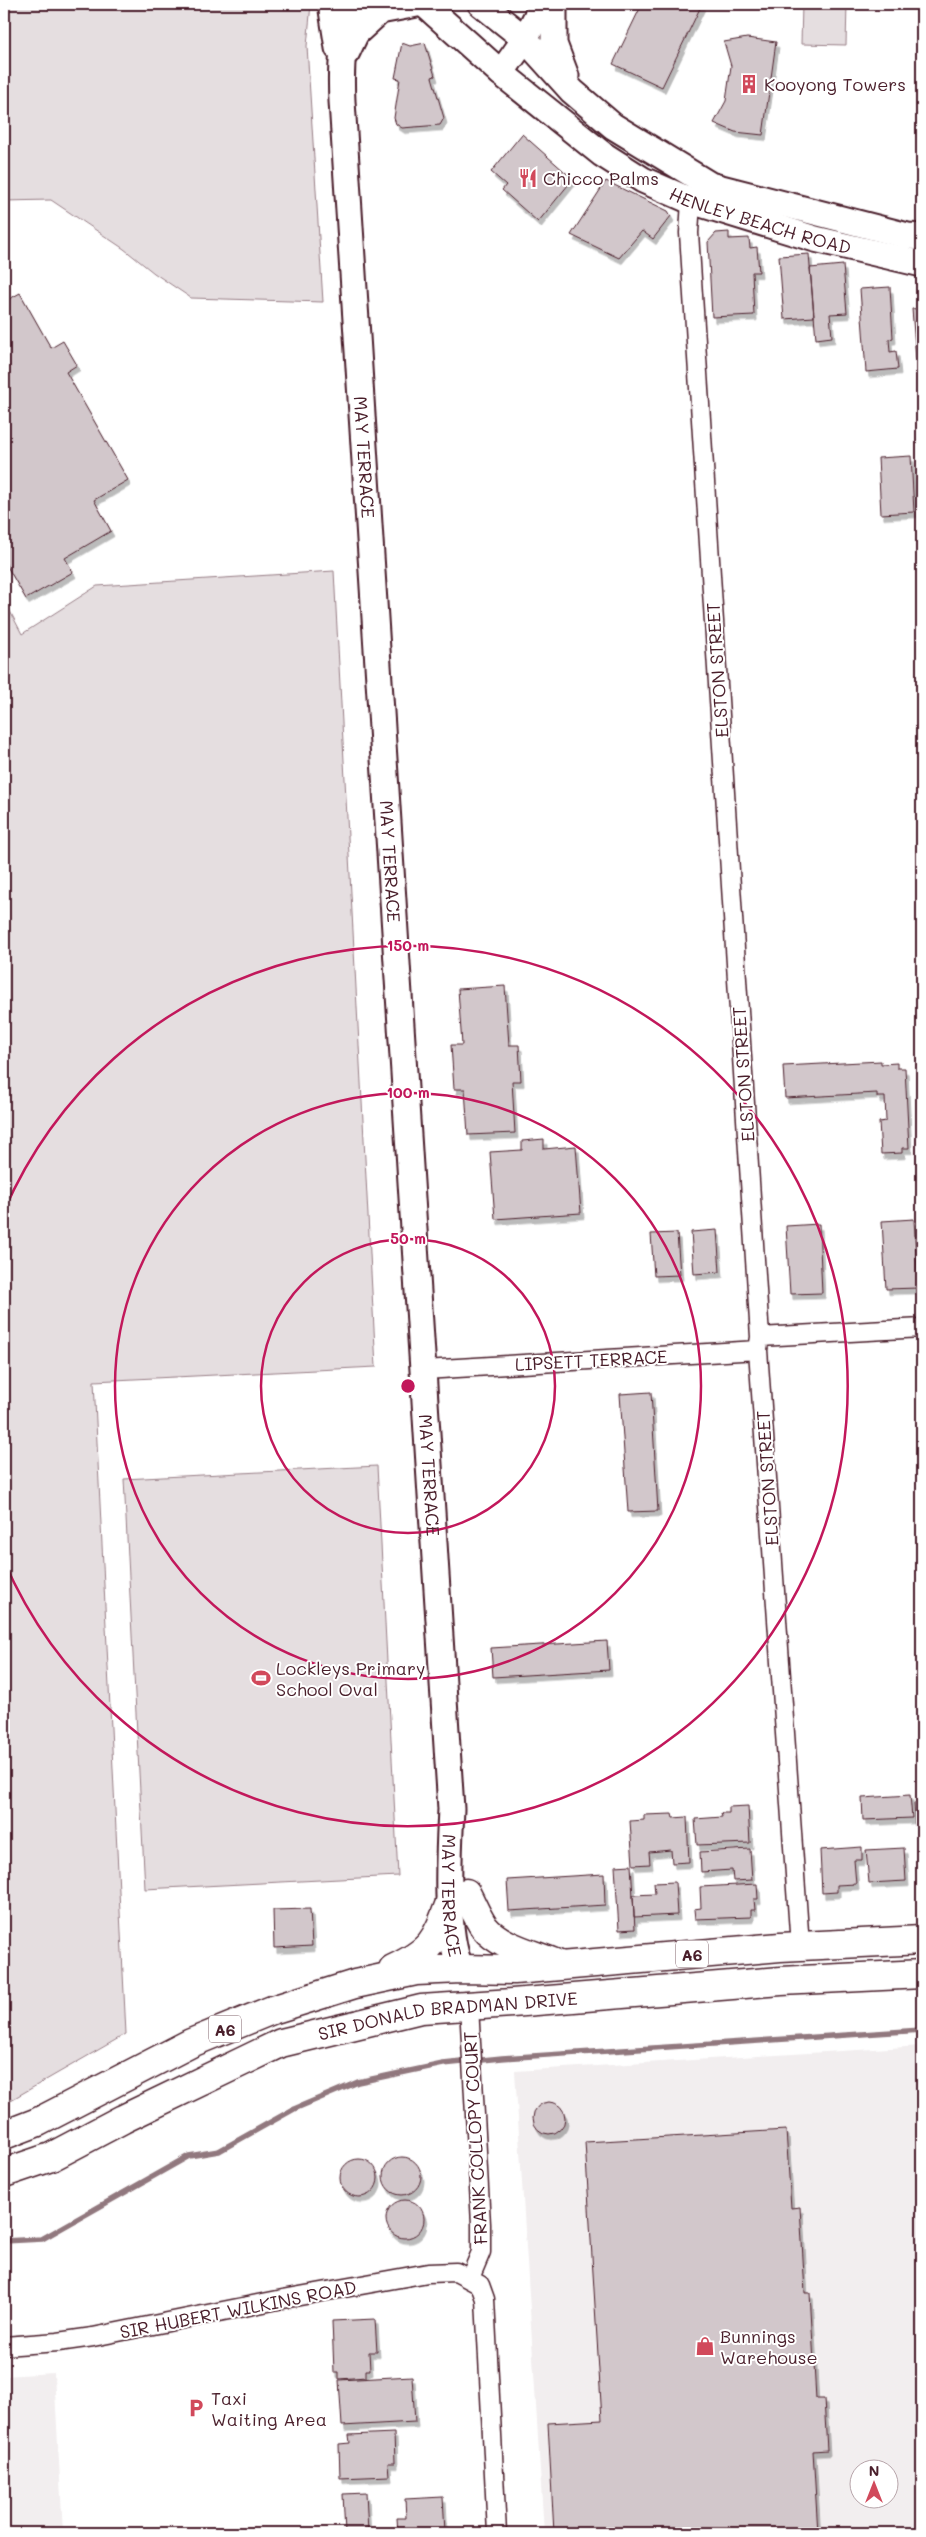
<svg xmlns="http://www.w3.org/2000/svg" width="926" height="2537" font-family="Mali,sans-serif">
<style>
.built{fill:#f2eeef;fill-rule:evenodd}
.green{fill:#e5dee0;stroke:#987e86}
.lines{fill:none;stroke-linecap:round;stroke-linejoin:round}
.stream{stroke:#91787e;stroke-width:5.5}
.building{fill:#d2c7cb;stroke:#4a1f2b;filter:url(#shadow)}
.street-casing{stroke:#4a1f2b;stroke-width:21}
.secondary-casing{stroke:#4a1f2b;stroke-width:29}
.primary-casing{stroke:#4a1f2b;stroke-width:31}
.street{stroke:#fff;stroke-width:18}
.secondary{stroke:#fff;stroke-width:25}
.primary{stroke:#fff;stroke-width:28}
.ring{fill:none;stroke:#c2185b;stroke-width:2.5}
.labels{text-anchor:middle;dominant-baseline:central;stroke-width:4;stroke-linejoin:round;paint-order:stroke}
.shield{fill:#fff;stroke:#80626b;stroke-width:1}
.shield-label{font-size:16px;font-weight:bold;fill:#4a1f2b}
.poi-label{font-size:18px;fill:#4a1f2b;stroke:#fff;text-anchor:start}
.street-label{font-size:18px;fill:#4a1f2b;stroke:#fff}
.centre{fill:#c2185b;stroke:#fff;stroke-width:2.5}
.ring-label{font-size:15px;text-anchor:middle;font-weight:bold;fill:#c2185b;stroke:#fff;stroke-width:4;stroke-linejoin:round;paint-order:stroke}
</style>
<defs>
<filter id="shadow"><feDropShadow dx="3" dy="5.5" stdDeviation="0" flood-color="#0004"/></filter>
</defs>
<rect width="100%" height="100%" fill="#fff"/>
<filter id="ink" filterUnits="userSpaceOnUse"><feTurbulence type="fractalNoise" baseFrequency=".02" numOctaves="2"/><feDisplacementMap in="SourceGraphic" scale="10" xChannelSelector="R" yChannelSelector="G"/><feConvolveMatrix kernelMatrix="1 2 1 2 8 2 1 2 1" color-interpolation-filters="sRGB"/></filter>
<g filter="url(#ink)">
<path class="built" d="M922 2046V2533H544L515 2071ZM858 2470H888V2500H858Z
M54 2373 63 2533H4V2376Z"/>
<path class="green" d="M4 4H311L307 46 323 302 191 298 154 273 124 249 51 200 4 201Z
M802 4H847L846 45 801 44Z
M334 571 376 1367 94 1381 126 2034 4 2104V600L22 634 97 586Z
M377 1466 398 1876 145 1889 124 1479Z"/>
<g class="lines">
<path class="stream" d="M4 2241 42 2239 189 2156 219 2151 294 2109 358 2082 443 2064 502 2058 922 2030"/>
</g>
<path class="building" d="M642 4H702L662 87 613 64Z
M747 38 776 42 763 135 735 132 714 123 726 101 731 66 724 42Z
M402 43 410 46 425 43 435 76 432 77 444 118 440 125 402 128 396 124 394 118 400 79 395 78Z
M522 134 573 179 538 222 502 190 506 185 491 172Z
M606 181 668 211 671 216 653 239 642 231 619 258 571 235Z
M729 232V239L749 238 750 248 757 247 759 272H752L754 315 712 317 708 242 716 233Z
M809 254 814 317 784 319 779 256Z
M843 265 847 313 830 314 832 337 816 339 810 268Z
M890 287 893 338 889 339 890 352 896 351 898 369 866 372 860 289Z
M20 293 51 348 63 341 77 365 66 372 128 480 94 500 111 531 65 558 73 572 26 599 4 561V302Z
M922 308V359H916L912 309Z
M911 456 914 512 881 514 878 458Z
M505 986 509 1045H519L521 1081H512L515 1133 468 1135 465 1089H454L451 1045H462L458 989Z
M881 1061V1064L897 1063V1068H905L909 1148H902V1153L881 1154 879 1122 886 1121 885 1097H877V1093L785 1098 783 1066Z
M544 1139V1149L576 1146 581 1213 495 1219 490 1152 522 1150V1141Z
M914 1219 918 1288 886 1289 882 1221Z
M819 1224 822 1293 790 1294 786 1226Z
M717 1230 720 1272 694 1274 691 1232Z
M677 1233 680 1275 654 1276 651 1234Z
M651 1392 658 1511 628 1512 620 1394Z
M607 1641 609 1670 493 1677 491 1648Z
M910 1795 912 1818 863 1820 862 1798Z
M914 1803H922V1897H919Z
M748 1806 750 1843 697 1845 695 1819 722 1817 721 1813H729V1807Z
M672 1814 673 1818 687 1817 689 1862 672 1863 671 1850 649 1852 650 1864 633 1865 630 1821 644 1820V1815Z
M862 1847V1860H854L856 1884 837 1885V1892L822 1893 820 1850Z
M904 1848 906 1881 869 1883 866 1850Z
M750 1849 752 1880 733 1881 732 1870 701 1872 700 1852Z
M631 1865 635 1929 619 1930 615 1866Z
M604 1874 605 1905 509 1911 507 1880Z
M675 1882 677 1915 634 1917 633 1895 655 1894 654 1883Z
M757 1884 758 1899H754L755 1910H751V1917L695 1919 694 1909 701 1908 700 1887Z
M310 1909 312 1946 274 1948 273 1910Z
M533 2118a16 16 0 1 1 32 0a16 16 0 1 1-32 0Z
M786 2130 791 2208 800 2207 805 2293H810L816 2399H824L827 2450 813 2451 818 2533H554L548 2423 602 2420 585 2142Z
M383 2176a19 19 0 1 1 38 0a19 19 0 1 1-38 0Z
M340 2178a19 19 0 1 1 38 0a19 19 0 1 1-38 0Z
M386 2219a19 19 0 1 1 38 0a19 19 0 1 1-38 0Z
M375 2319 377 2352H369L370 2370H366V2377L339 2379V2372H334L332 2321Z
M412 2376 415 2422 342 2426 339 2380Z
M394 2433 395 2463H388L389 2476 340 2478 339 2444 350 2443 349 2435Z
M366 2493 368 2533H345L343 2494Z
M443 2497 445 2532 398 2533 397 2518H406L405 2499Z"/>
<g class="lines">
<g class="street-casing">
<path id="street" d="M691 201 689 233 760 1337 758 1350 800 1946
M760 1337 922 1328
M424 1370 758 1350
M469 2006 481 2224V2252L470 2278
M4 2346 58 2342 93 2337 283 2299 428 2273 456 2272 480 2285 485 2299 497 2533"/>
</g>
<g class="secondary-casing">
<g id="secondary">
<path d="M331 4 338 48"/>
<path id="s1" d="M353 4C343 41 340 62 342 101L451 1809C449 1851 444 1932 461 1969"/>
<path id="s2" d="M424 4 501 73 602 154 643 180 691 201 815 239 922 264"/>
<path d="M481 4 525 39 572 91 613 126 710 185 908 236 922 237"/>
<path d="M554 4V44L566 76"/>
<path d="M347 52 356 33 380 11 417 4"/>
<path d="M501 73 525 39 543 4"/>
</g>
</g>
<g class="primary-casing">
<g id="primary">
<path d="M466 1893C472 1904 477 1917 484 1927 500 1947 534 1954 557 1964"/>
<path d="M393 1969C433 1950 436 1940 451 1900"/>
<path d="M4 2135 38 2122 191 2043 272 2010 355 1984 416 1971 461 1969 514 1970 780 1947 922 1940"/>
<path id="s3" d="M4 2173 51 2157 123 2119 281 2043 421 2009 512 2003 781 1981 922 1974"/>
</g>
</g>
<use href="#street" class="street"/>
<use href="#secondary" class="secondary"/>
<use href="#primary" class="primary"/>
</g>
</g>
<g class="ring">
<circle cx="408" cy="1386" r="147"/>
<circle cx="408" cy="1386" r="293"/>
<path d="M4 1211A440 440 0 1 1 4 1561"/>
</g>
<defs>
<g id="building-bare" transform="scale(1.5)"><path d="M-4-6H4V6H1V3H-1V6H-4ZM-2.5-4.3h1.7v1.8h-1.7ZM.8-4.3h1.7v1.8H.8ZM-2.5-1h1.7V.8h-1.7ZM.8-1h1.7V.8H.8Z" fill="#d1495b" stroke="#fff" stroke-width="2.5" paint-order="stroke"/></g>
<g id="restaurant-bare" transform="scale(1.5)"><path d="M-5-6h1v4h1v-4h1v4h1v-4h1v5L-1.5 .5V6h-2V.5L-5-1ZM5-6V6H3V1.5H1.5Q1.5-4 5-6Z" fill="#d1495b" stroke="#fff" stroke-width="2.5" paint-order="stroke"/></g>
<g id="stadium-bare" transform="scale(1.5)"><path d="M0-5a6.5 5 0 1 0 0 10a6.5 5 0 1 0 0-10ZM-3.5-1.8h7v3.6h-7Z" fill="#d1495b" stroke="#fff" stroke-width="2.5" paint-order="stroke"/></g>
<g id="shop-bare" transform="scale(1.5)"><path d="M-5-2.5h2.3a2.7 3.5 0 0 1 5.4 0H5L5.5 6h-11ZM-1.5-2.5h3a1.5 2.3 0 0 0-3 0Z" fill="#d1495b" stroke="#fff" stroke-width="2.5" paint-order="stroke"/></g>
<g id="parking-bare" transform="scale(1.5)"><path d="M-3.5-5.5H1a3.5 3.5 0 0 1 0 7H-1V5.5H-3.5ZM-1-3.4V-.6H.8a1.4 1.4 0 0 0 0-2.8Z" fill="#d1495b" stroke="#fff" stroke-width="2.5" paint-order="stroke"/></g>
</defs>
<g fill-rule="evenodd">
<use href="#building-bare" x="749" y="84"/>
<use href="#restaurant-bare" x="528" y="178"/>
<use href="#stadium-bare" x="261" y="1678"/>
<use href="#shop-bare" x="705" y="2346"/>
<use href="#parking-bare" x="196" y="2408"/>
</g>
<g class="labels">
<g class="shield">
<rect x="676" y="1940.5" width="32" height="27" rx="4"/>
<rect x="209" y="2015.5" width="32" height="27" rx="4"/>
</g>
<g class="shield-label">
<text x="692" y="1954">A6</text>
<text x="225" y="2029">A6</text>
</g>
<g class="poi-label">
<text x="764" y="84">Kooyong Towers</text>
<text x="543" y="178">Chicco Palms</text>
<text x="276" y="1668">Lockleys Primary<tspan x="276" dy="21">School Oval</tspan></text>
<text x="720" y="2336">Bunnings<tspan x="720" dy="21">Warehouse</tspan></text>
<text x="211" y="2398">Taxi<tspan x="211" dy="21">Waiting Area</tspan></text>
</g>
<g class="street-label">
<text stroke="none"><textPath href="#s2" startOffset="406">HENLEY BEACH ROAD</textPath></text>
<text stroke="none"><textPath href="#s1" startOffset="455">MAY TERRACE</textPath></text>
<text transform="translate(717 670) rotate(-94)">ELSTON STREET</text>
<text stroke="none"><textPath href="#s1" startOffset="860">MAY TERRACE</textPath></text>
<text transform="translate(743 1074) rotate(-94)">ELSTON STREET</text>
<text transform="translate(591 1360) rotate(-3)">LIPSETT TERRACE</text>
<text stroke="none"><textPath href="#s1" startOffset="1475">MAY TERRACE</textPath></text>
<text transform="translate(767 1478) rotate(-94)">ELSTON STREET</text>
<text stroke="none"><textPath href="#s1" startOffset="1896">MAY TERRACE</textPath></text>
<text stroke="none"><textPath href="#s3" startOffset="476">SIR DONALD BRADMAN DRIVE</textPath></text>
<text transform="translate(475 2138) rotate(-93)">FRANK COLLOPY COURT</text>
<text transform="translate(238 2309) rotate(-11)">SIR HUBERT WILKINS ROAD</text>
</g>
</g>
<circle cx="408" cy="1386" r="8" class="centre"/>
<g class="ring-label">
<text x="408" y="951">150 m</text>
<text x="408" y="1098">100 m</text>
<text x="408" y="1244">50 m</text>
</g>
<rect width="926" height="2537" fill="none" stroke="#fff" stroke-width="20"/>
<rect x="10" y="10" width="906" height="2517" fill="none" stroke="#4a1f2b" stroke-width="2" filter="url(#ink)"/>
<g transform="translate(874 2484)"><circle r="24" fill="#ffffff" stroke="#b7a5aa"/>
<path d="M0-4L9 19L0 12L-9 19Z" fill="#d1495b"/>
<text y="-8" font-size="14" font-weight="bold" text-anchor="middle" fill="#4a1f2b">N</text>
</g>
</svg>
